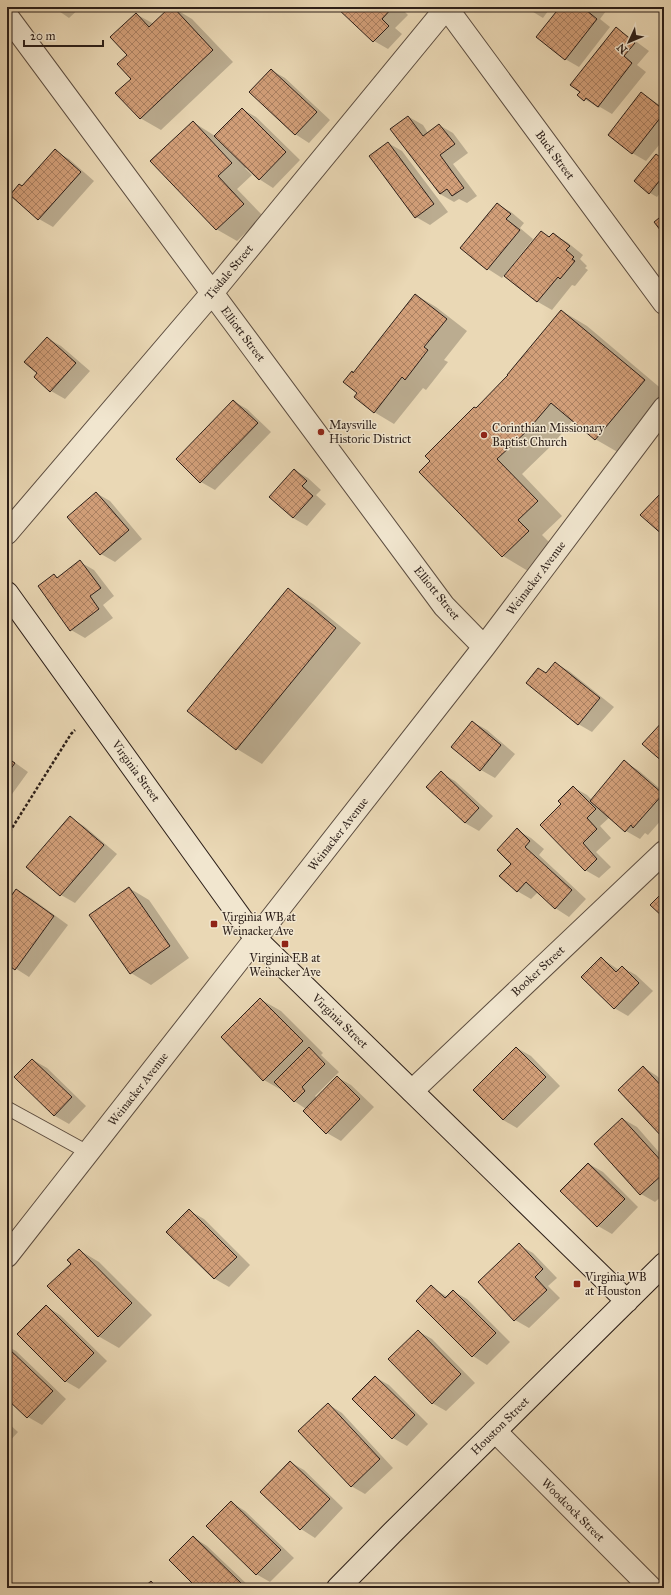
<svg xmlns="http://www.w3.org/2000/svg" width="671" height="1595" font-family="'IM FELL Great Primer',serif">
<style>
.shadow{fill:#0003}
.building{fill:url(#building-cross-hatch);stroke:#2c1f19}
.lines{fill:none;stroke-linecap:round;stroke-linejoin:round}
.lane-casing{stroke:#5c4d40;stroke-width:15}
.street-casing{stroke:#5c4d40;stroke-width:24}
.secondary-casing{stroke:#2c1f19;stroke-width:24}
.path{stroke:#2c1f19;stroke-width:2.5;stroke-dasharray:3 2;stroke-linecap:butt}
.lane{stroke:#f1e6cf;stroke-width:13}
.street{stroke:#f1e6cf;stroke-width:22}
.secondary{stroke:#f1e6cf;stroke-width:22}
.poi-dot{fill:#8f2418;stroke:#f1e6cf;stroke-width:1.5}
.labels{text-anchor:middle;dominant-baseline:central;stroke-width:3;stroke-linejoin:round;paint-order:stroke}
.street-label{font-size:12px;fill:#2c1f19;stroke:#f1e6cf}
.poi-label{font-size:12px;fill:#2c1f19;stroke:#f1e6cf;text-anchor:start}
</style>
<defs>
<pattern id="building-cross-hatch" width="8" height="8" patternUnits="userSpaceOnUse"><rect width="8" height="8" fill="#d29f79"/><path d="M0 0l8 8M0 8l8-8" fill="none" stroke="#ab8162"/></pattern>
</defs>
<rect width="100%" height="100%" fill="#ead8b5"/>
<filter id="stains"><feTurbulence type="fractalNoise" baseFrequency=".005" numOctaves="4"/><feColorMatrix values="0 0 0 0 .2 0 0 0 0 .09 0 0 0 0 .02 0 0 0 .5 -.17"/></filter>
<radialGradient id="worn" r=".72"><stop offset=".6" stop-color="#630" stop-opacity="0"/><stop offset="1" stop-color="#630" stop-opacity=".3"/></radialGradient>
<path class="shadow" d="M53 7H81L69 18Z
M172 7 192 19 233 62 161 130 140 118 128 55 136 14 154 24Z
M338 7H400L408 15 395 28 402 34 388 49 374 41Z
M525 7H551L543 18Z
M561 7H609L600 19 610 27 579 67 565 59Z
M616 29 630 37 649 51 637 65 646 72 612 114 600 107 599 108 578 95Z
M271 70 285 78 330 120 309 143 295 134Z
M642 93 664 108V139L646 161 632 153Z
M242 109 256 117 300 160 273 188 259 179 247 167 245 168 252 175 237 189 263 216 237 241 216 229 193 122 215 136Z
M409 117 423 125 428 133 439 125 453 133 468 153 453 164 477 196 467 203 459 199 454 202 440 194Z
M388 143 402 151 448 212 430 225 416 217Z
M55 151 69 159 94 181 53 227 39 219 11 195 23 187Z
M656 155 664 160V188L657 197 650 193Z
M497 204 511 212 524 223 520 228 533 239 502 278 488 269 462 248Z
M541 233 550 238 553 234 567 242 583 255 580 259 587 266 585 268 588 270 575 286 572 285 552 310 538 302 506 276Z
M416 295 436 307 467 331 444 360 448 362 426 390 423 388 394 424 374 412 354 374Z
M562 311 587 326 664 391V402L621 454 595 439 573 420 552 445 522 474 562 516 542 535 553 546 528 571 503 556 477 409 509 375Z
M47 338 61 346 90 371 65 399 51 391 38 373Z
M233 401 247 409 271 432 215 490 201 482Z
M294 470 308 478 321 490 316 495 326 504 307 526 293 518Z
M96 493 110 501 142 539 115 562 101 554Z
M80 562 94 570 114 596 103 605 113 618 85 638 71 630 54 575 59 578Z
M288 589 313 604 361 643 262 764 237 749 189 710Z
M555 663 569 671 614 707 592 732 578 724 547 674Z
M473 722 487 730 515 754 495 778 481 770Z
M7 757 28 772 7 801Z
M624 762 638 770 664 792V817L648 835 645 833 640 839 626 831 610 817 600 826 611 838 596 852 611 867 599 878 585 870 573 787 587 795 592 800Z
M441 773 455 781 493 816 479 831 465 823Z
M70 818 84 826 117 854 75 903 61 895 28 867Z
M517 830 531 838 544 849 539 855 586 899 569 917 555 908 538 892 531 899 517 891 512 863Z
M129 888 149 900 189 958 151 985 131 973Z
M17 890 31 898 68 925 29 977 7 963V903Z
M601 958 619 970 622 967 636 975 653 991 628 1016 614 1008Z
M7 991 10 993 7 997Z
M260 999 281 1011 323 1053 321 1055 339 1072 315 1096 317 1098 337 1077 351 1085 374 1107 341 1141 327 1133 306 1109 294 1101 285 1092 264 1080Z
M517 1048 531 1056 560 1086 517 1128 503 1120 474 1090Z
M33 1060 47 1068 86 1106 69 1124 55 1116 16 1077Z
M643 1067 657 1076 664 1083V1138Z
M623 1119 637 1127 664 1158V1194L655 1202 641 1194Z
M589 1164 603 1172 638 1207 612 1234 598 1226 562 1191Z
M190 1211 204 1219 250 1265 229 1287 215 1279 168 1232Z
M519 1245 533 1253 557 1278 548 1286 560 1298 529 1328 515 1320Z
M79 1250 99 1262 152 1315 119 1348 98 1336 72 1264Z
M431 1287 448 1297 453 1291 467 1299 510 1342 487 1365 473 1356Z
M46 1306 60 1315 107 1361 79 1389 65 1381Z
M418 1331 432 1339 475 1383 446 1411 432 1403Z
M7 1346 16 1351 66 1399 42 1425 28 1417 7 1397Z
M375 1377 389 1385 428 1424 407 1446 393 1438Z
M328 1404 342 1413 393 1468 365 1494 351 1486Z
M7 1422 18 1432 7 1444Z
M290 1462 304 1470 343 1508 315 1538 301 1529 262 1492Z
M231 1502 245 1511 294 1558 270 1582 256 1574Z
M193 1537 207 1546 251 1588H198Z
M151 1582 161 1588H145Z"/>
<path class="building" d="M170 7H173L213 50 140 119 115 93 131 79 117 64 127 55 110 37 136 13 149 27Z
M336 7H393L382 19 389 26 373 42Z
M560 7H589L586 10 597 19 565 60 536 37Z
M616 27 635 43 624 56 632 63 598 107 586 98 584 101 577 95 580 92 570 85Z
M271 69 317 112 295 135 249 92Z
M641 92 664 110V113L632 154 608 135Z
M242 108 286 152 259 180 214 136Z
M408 116 423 136 439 124 455 144 440 155 464 188 452 196 447 189 440 194 390 129Z
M193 121 232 163 218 176 244 204 216 230 150 161Z
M388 142 434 204 415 218 369 156Z
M55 149 81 172 38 220 10 195 19 184 22 186Z
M656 154 664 160V175L649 194 634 181Z
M497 203 511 214 506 219 520 230 487 270 460 248Z
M664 214V235L654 222Z
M541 231 549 237 553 233 570 246 566 250 574 257 572 259 575 261 560 279 558 277 537 302 504 276Z
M415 294 447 319 424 347 428 350 405 380 402 377 374 413 354 397 357 393 343 382 352 371 353 373Z
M561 310 645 380 595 440 551 403 527 431 497 459 538 501 518 520 529 531 502 557 419 472 430 461 425 456 474 407 476 408 508 375H507Z
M47 337 76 363 50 392 34 377 37 373 24 362Z
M233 400 258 423 200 483 176 459Z
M294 469 307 481 302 486 313 496 293 518 269 497Z
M96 492 129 530 100 555 67 517Z
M659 495 664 500V536L640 515Z
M80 560 101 588 90 596 99 609 70 631 38 586 54 574 57 578Z
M288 588 336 628 236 750 187 711Z
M555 662 600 698 578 725 526 683 538 668 546 673Z
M664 720V763L642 744Z
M472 721 501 745 480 771 451 747Z
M7 758 15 763 7 774Z
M624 760 663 794 633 828 631 825 625 832 590 801Z
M441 771 479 808 465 823 426 787Z
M573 786 596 809 587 818 597 829 583 843 597 859 585 871 540 825 561 804 558 801Z
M70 816 104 845 60 896 26 867Z
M517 828 530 841 525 847 572 890 555 909 526 882 517 892 499 876 511 864 497 850Z
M129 887 170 946 130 974 89 915Z
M16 889 54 916 15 970 7 964V902Z
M664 891V918L650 905Z
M601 957 616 972 622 966 639 983 614 1009 581 977Z
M260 998 303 1041 263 1081 221 1037Z
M309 1047 325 1064 302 1087 305 1091 294 1102 274 1082Z
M516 1047 546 1077 503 1120 473 1090Z
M32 1059 72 1097 54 1116 14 1077Z
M643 1066 664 1089V1139L618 1090Z
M337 1076 360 1099 326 1134 303 1111Z
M622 1118 664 1164V1173L640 1195 594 1144Z
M588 1163 625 1199 597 1227 560 1191Z
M189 1209 237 1257 214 1279 166 1232Z
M519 1243 543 1269 535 1277 547 1290 514 1321 478 1282Z
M79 1249 132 1303 98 1337 47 1286 71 1264 67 1260Z
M431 1285 445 1298 453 1290 496 1333 472 1357 416 1301Z
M46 1305 94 1353 65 1382 17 1334Z
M418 1330 461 1374 432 1404 388 1359Z
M7 1347 53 1391 27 1418 7 1399Z
M375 1376 415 1415 392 1439 352 1399Z
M328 1403 380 1459 351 1487 298 1431Z
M290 1461 330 1499 300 1530 260 1492Z
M231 1501 281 1550 256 1575 206 1526Z
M193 1536 244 1586 242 1588H197L169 1560Z
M151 1581 157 1588H143Z"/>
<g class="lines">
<g class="lane-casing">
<path id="lane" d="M7 1108 89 1153"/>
</g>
<g class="street-casing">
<path id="street" d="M446 7 664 303
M7 16 444 606 484 647
M7 533 212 293 447 7
M412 1091 664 852
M7 1256 484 647 664 408
M495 1431 651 1588"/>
</g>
<g class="secondary-casing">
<path id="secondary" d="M7 593 256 939 627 1301
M338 1588 392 1533 664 1264"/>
</g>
<path class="path" d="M7 836 71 734 75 730"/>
<use href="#lane" class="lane"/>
<use href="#street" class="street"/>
<use href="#secondary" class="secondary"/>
</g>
<g class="poi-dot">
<circle cx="321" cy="432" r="4"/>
<circle cx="484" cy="435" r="4"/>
<rect x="210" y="920" width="8" height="8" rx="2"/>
<rect x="281" y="940" width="8" height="8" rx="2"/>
<rect x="573" y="1280" width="8" height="8" rx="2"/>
</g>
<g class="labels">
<g class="street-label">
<text transform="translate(555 155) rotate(54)">Buck Street</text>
<text transform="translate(229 272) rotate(-50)">Tisdale Street</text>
<text transform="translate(243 334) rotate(53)">Elliott Street</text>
<text transform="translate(536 578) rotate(-53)">Weinacker Avenue</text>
<text transform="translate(437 593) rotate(51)">Elliott Street</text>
<text transform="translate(136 771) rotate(54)">Virginia Street</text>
<text transform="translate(338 834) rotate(-52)">Weinacker Avenue</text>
<text transform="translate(538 971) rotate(-43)">Booker Street</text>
<text transform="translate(340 1021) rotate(44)">Virginia Street</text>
<text transform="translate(138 1089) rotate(-52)">Weinacker Avenue</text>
<text transform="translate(500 1426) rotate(-45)">Houston Street</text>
<text transform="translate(573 1510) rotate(45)">Woodcock Street</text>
</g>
<g class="poi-label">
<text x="329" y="425">Maysville<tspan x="329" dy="14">Historic District</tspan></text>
<text x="492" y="428">Corinthian Missionary<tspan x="492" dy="14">Baptist Church</tspan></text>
<text x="222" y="917">Virginia WB at<tspan x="222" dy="14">Weinacker Ave</tspan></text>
<text x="285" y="958" text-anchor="middle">Virginia EB at<tspan x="285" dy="14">Weinacker Ave</tspan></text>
<text x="585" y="1277">Virginia WB<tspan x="585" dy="14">at Houston</tspan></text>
</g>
</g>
<rect width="671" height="1595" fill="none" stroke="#ead8b5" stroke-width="24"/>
<rect x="8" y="8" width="655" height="1579" fill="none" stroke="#2c1f19" stroke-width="2"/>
<rect x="12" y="12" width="647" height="1571" fill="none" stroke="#2c1f19"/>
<g transform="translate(629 42) rotate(226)" stroke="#f1e6cf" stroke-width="3" paint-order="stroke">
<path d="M0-3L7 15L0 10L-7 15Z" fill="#2c1f19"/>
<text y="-6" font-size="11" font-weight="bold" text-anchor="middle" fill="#2c1f19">N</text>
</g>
<path d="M24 40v6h79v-6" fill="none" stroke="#2c1f19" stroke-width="2"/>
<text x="30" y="40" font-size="12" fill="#2c1f19" stroke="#f1e6cf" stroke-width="3" paint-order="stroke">20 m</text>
<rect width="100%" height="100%" filter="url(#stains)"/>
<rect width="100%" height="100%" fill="url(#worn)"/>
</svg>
